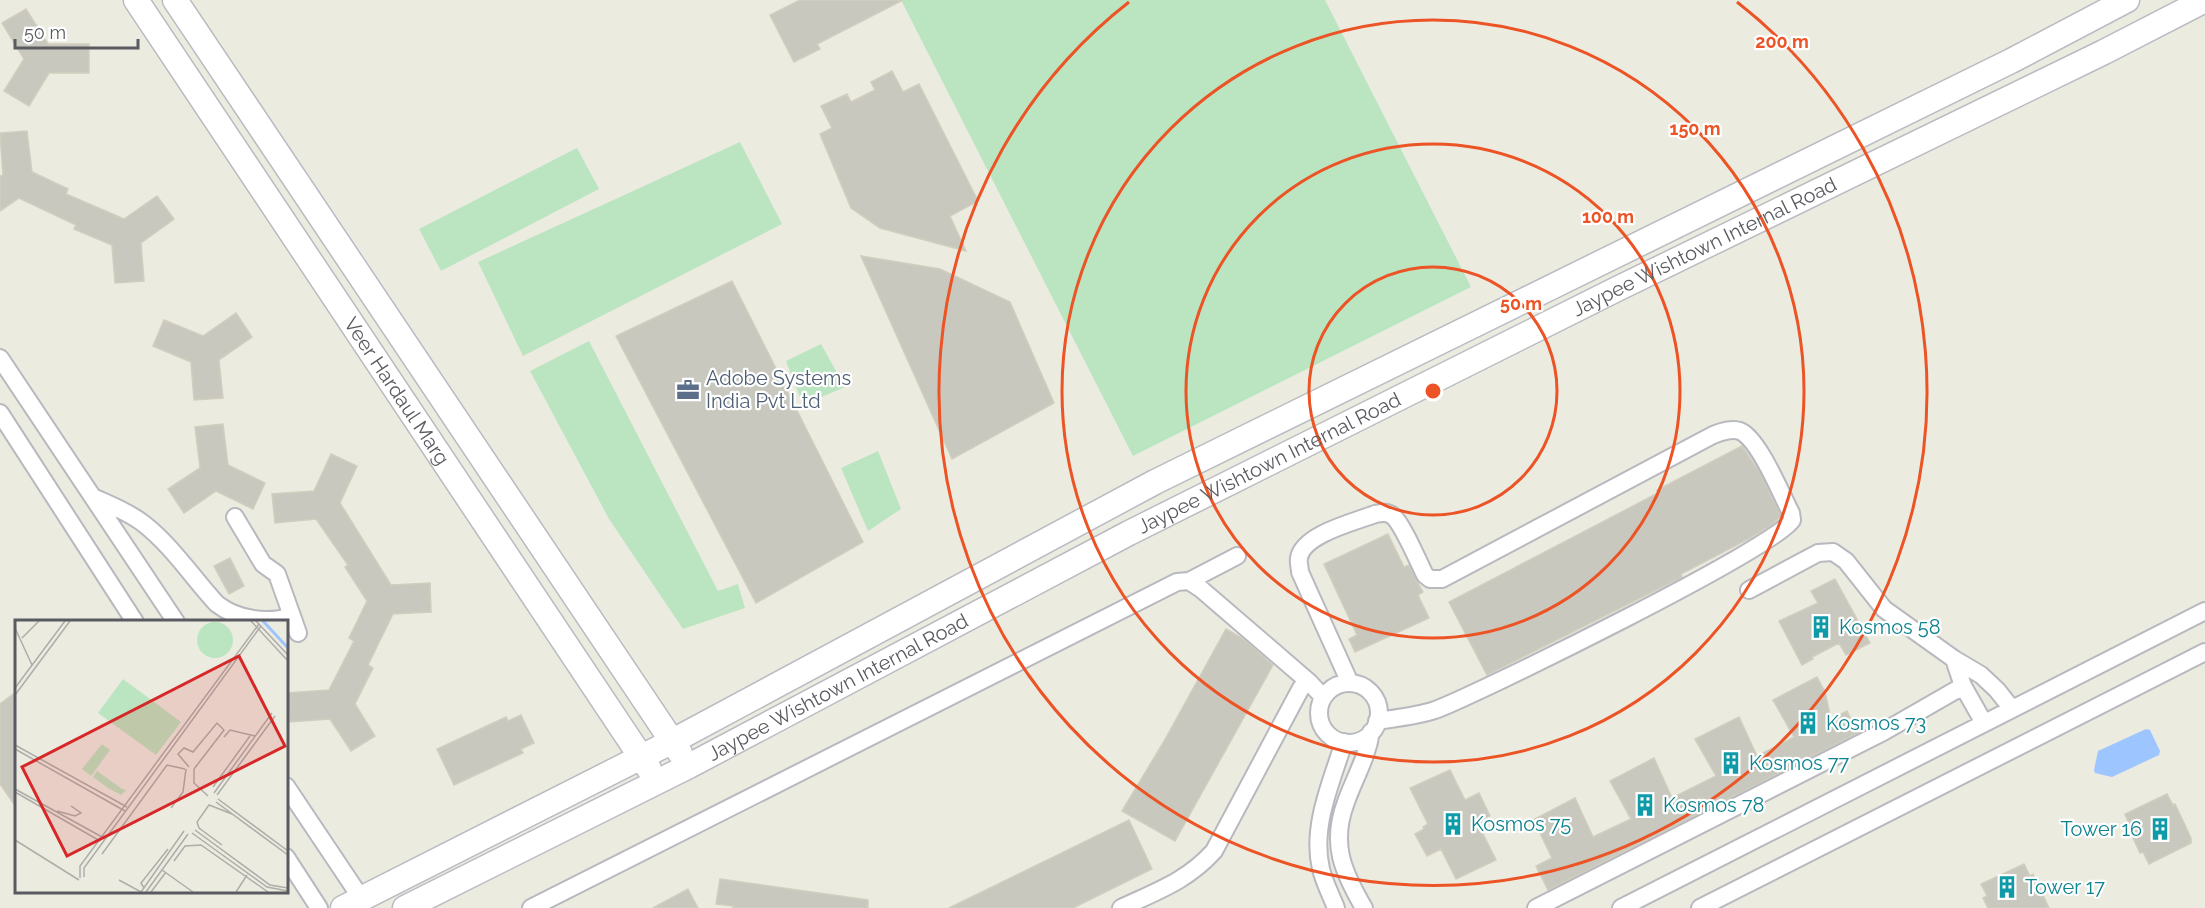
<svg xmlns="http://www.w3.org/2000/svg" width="2205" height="908" font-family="Raleway,sans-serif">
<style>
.green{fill:#bbe5c1}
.water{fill:#9dc5ff}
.building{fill:#c9c8bf;stroke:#d1cebe;stroke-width:1.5}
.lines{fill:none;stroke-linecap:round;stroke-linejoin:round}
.street-casing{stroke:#b8b9bf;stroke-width:20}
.secondary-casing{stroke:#b9bbc2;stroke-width:27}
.street{stroke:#fff;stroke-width:16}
.secondary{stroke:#fff;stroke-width:24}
.ring{fill:none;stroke:#ec5325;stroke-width:3}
.labels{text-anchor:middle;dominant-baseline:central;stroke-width:4.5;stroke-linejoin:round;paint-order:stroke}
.street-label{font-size:20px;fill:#595b61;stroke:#fff}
.service-label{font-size:20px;fill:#4e5e75;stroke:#fff;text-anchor:start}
.culture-label{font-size:20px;fill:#0d838f;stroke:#fff;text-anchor:start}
.inset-river{fill:none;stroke:#9dc5ff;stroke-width:3}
.inset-road{fill:none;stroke:#adada9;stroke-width:1.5}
.view{fill:#d62828;fill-opacity:0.15;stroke:#d62828;stroke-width:3}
.inset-edge{fill:none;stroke:#595b61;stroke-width:3}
.centre{fill:#ec5325;stroke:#fff;stroke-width:3}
.ring-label{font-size:18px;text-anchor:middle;font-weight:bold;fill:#ec5325;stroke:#fff;stroke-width:4.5;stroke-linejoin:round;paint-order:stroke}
</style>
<rect width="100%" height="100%" fill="#ecebe0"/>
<path class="green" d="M901 0H1325L1471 287 1133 456Z
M740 142 782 224 523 356 478 262Z
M577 148 599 189 441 271 419 229Z
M589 341 718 591 738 584 745 608 683 629 609 519 530 371Z
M821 344 845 387 803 405 786 361Z
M878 451 901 509 868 531 841 468Z"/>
<path class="water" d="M2146 729 2150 730 2160 751 2159 755 2112 777 2095 773 2094 770 2098 751Z"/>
<path class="building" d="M800 0H903L817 44 820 49 794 62 770 15Z
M26 9 48 44H89V73H49L29 106 4 91 24 59 2 23Z
M892 71 903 92 919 84 978 201 950 216 966 251 880 228 851 208 820 134 832 128 821 106 847 94 851 102 875 90 871 82Z
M27 131 32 172 68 189 66 194 124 219 157 196 174 219 141 243 144 281 115 283 112 245 74 229 76 225 19 198 0 211V176L3 175 0 133Z
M861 256 940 269 1010 302 1054 403 952 459Z
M732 281 863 542 756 603 616 336Z
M236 313 252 337 219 360 223 398 194 400 191 362 153 346 164 320 203 336Z
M223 424 228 465 265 483 253 509 216 491 184 513 168 489 200 468 195 427Z
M1742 446 1760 473 1781 516 1770 526 1750 538 1681 574 1682 577 1487 675 1449 602 1658 493 1657 490Z
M331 454 357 466 340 503 391 585 430 583 431 612 393 614 368 665 373 668 355 704 375 736 351 751 330 719 289 722 287 693 329 690 354 641 349 638 367 601 345 567 348 565 316 519 275 523 272 494 314 491Z
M1388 534 1404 567 1409 565 1418 583 1423 592 1418 595 1429 618 1355 652 1349 639 1357 635 1324 564Z
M230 558 244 586 229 594 214 566Z
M1835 579 1870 643 1846 655 1839 643 1812 657 1813 659 1802 665 1779 621 1818 603 1811 591Z
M1226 629 1242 638 1273 665 1175 841 1122 811 1163 743Z
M1817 677 1825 692 1831 719 1847 711 1858 733 1548 890 1536 866 1552 858 1539 831 1537 832 1531 821 1575 798 1593 837 1631 819 1610 781 1654 758 1672 798 1716 776 1695 739 1739 717 1757 756 1775 747 1794 737 1773 700Z
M16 692V807L0 784V704Z
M521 715 534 743 521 749 523 753 454 785 437 749 506 717 508 721Z
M1450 770 1465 800 1479 793 1490 816 1481 820 1482 822 1478 824 1496 860 1456 879 1441 849 1427 856 1415 834 1424 829 1423 827 1428 824 1410 788Z
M2167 794 2173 805 2175 804 2191 838V843L2149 864 2143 852 2140 853 2128 827 2130 826 2125 814Z
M1129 820 1152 869 1073 908H949Z
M2024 864 2030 876 2033 874 2049 908H1988L1983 898 1987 896 1981 884Z
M720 879 868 900V908H733V906L716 904Z
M688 889 698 908H653Z"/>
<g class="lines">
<g class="street-casing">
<path id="street" d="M0 358 176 622
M0 413 135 622
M93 497C110 505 129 512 144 524 172 546 193 578 217 604 238 620 267 624 292 616L277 574 263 564 235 517
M1189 581 1237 556
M1749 590 1818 553 1833 552 1846 561 1884 609 1954 659 1981 675 1997 690 2012 709
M292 616 298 633
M1954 659 1963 686 1984 723
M1350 683 1300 572C1300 568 1298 562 1299 558 1303 534 1355 522 1375 514 1381 513 1387 511 1393 516 1403 525 1418 561 1425 575L1430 579H1442L1713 435C1721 432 1731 428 1740 431 1759 439 1781 494 1791 513L1792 520C1783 544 1478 694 1435 710 1417 716 1397 718 1377 721
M1319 713a30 30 0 1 1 60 0a30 30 0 1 1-60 0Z
M286 786 361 898
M286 857 319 908
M531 908 1177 582 1189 581 1201 589 1309 682
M1121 908C1157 891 1187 881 1214 851L1301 688 1309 682 1323 697
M1336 908C1331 895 1324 882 1321 869 1311 827 1331 783 1344 742
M1364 908C1343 872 1330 844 1346 802 1354 779 1367 758 1371 732
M1536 908 1883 732 1963 686
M1621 908 2205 611
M1700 908 2205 652"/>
</g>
<g class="secondary-casing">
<g id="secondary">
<path id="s1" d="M136 0 649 769"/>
<path d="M175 0 680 753"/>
<path d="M343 908 671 742 1155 482 2011 61 2127 0"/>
<path id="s2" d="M405 908 689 766 1129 533 1619 288 2104 52 2205 0"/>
</g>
</g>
<use href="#street" class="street"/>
<use href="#secondary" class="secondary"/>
</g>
<g class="ring">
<circle cx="1433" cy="391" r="124"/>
<circle cx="1433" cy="391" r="247"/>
<circle cx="1433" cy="391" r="371"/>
<path d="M1737 2A494 494 0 1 1 1129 2"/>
</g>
<defs>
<g id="office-bare" transform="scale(1.8)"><path d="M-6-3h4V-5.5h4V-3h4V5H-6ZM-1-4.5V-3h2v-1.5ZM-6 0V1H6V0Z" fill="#5c6f8a" stroke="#fff" stroke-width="2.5" paint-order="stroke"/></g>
<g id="building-bare" transform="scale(1.8)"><path d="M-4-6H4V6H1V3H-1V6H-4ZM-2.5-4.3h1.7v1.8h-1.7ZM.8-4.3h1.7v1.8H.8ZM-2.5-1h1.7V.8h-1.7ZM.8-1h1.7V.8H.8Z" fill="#0f9aa8" stroke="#fff" stroke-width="2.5" paint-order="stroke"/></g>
</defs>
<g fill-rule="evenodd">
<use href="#office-bare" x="688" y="390"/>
<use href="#building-bare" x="1821" y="627"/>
<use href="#building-bare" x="1808" y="723"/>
<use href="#building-bare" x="1731" y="763"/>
<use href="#building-bare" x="1645" y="805"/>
<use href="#building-bare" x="1453" y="824"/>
<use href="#building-bare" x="2160" y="829"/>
<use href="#building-bare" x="2007" y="887"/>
</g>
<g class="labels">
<g class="street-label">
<text stroke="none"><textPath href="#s2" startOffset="1458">Jaypee Wishtown Internal Road</textPath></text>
<text stroke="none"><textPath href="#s1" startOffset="470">Veer Hardaul Marg</textPath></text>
<text stroke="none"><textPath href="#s2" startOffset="972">Jaypee Wishtown Internal Road</textPath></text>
<text stroke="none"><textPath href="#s2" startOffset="486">Jaypee Wishtown Internal Road</textPath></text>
</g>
<g class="service-label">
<text x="706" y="378">Adobe Systems<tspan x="706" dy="23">India Pvt Ltd</tspan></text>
</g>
<g class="culture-label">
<text x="1839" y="627">Kosmos 58</text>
<text x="1826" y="723">Kosmos 73</text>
<text x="1749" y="763">Kosmos 77</text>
<text x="1663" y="805">Kosmos 78</text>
<text x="1471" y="824">Kosmos 75</text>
<text x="2142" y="829" text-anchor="end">Tower 16</text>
<text x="2025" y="887">Tower 17</text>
</g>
</g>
<g transform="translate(15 620)">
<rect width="273" height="273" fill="#ecebe0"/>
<path d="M182 20a18 18 0 1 1 36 0a18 18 0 1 1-36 0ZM108 59 166 102 141 135 83 93ZM87 124 95 130 76 156 67 149ZM82 151 107 169 111 170 106 175 93 168 78 157Z" fill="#bbe5c1"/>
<path class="inset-river" d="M248 1 273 28"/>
<path class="inset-road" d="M236 1 273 41M241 1 273 35M0 8 17 45M7 18 24 1M0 68 50 1M0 75 55 1M209 117 215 110 240 116M0 125 112 187M0 129 110 191M174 147 163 134 169 128 178 132 202 103 209 110 179 149M179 149V163L193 176M198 167 235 116M0 169 87 217M0 172 85 221M199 173 257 93M202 175 260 96M203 179 273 231M201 182 273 235M156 188 168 172 171 149M42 191 60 196 66 193 56 186M180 210 255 265 273 268M177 213 252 267 273 271M0 220 64 260M207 225 184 208 182 202 194 185 217 194M87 234 152 145 170 149M159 241 170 226 186 225 253 272M147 250 178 272M69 257V248L246 6M65 258V246L244 4M104 260 126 272 169 211M129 268 126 263 153 229M131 272 173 214M136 272 151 252M221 272 232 255"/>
<path class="view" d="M224 36 270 126 52 236 7 147Z"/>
<rect width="273" height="273" class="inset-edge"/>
</g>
<circle cx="1433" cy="391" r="9" class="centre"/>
<g class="ring-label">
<text x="1782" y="48">200 m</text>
<text x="1695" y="135">150 m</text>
<text x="1608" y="223">100 m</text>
<text x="1521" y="310">50 m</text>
</g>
<path d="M15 39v9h123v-9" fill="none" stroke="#595b61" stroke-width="3"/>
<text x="24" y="39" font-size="18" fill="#595b61" stroke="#ffffff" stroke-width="4.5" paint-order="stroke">50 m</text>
</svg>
